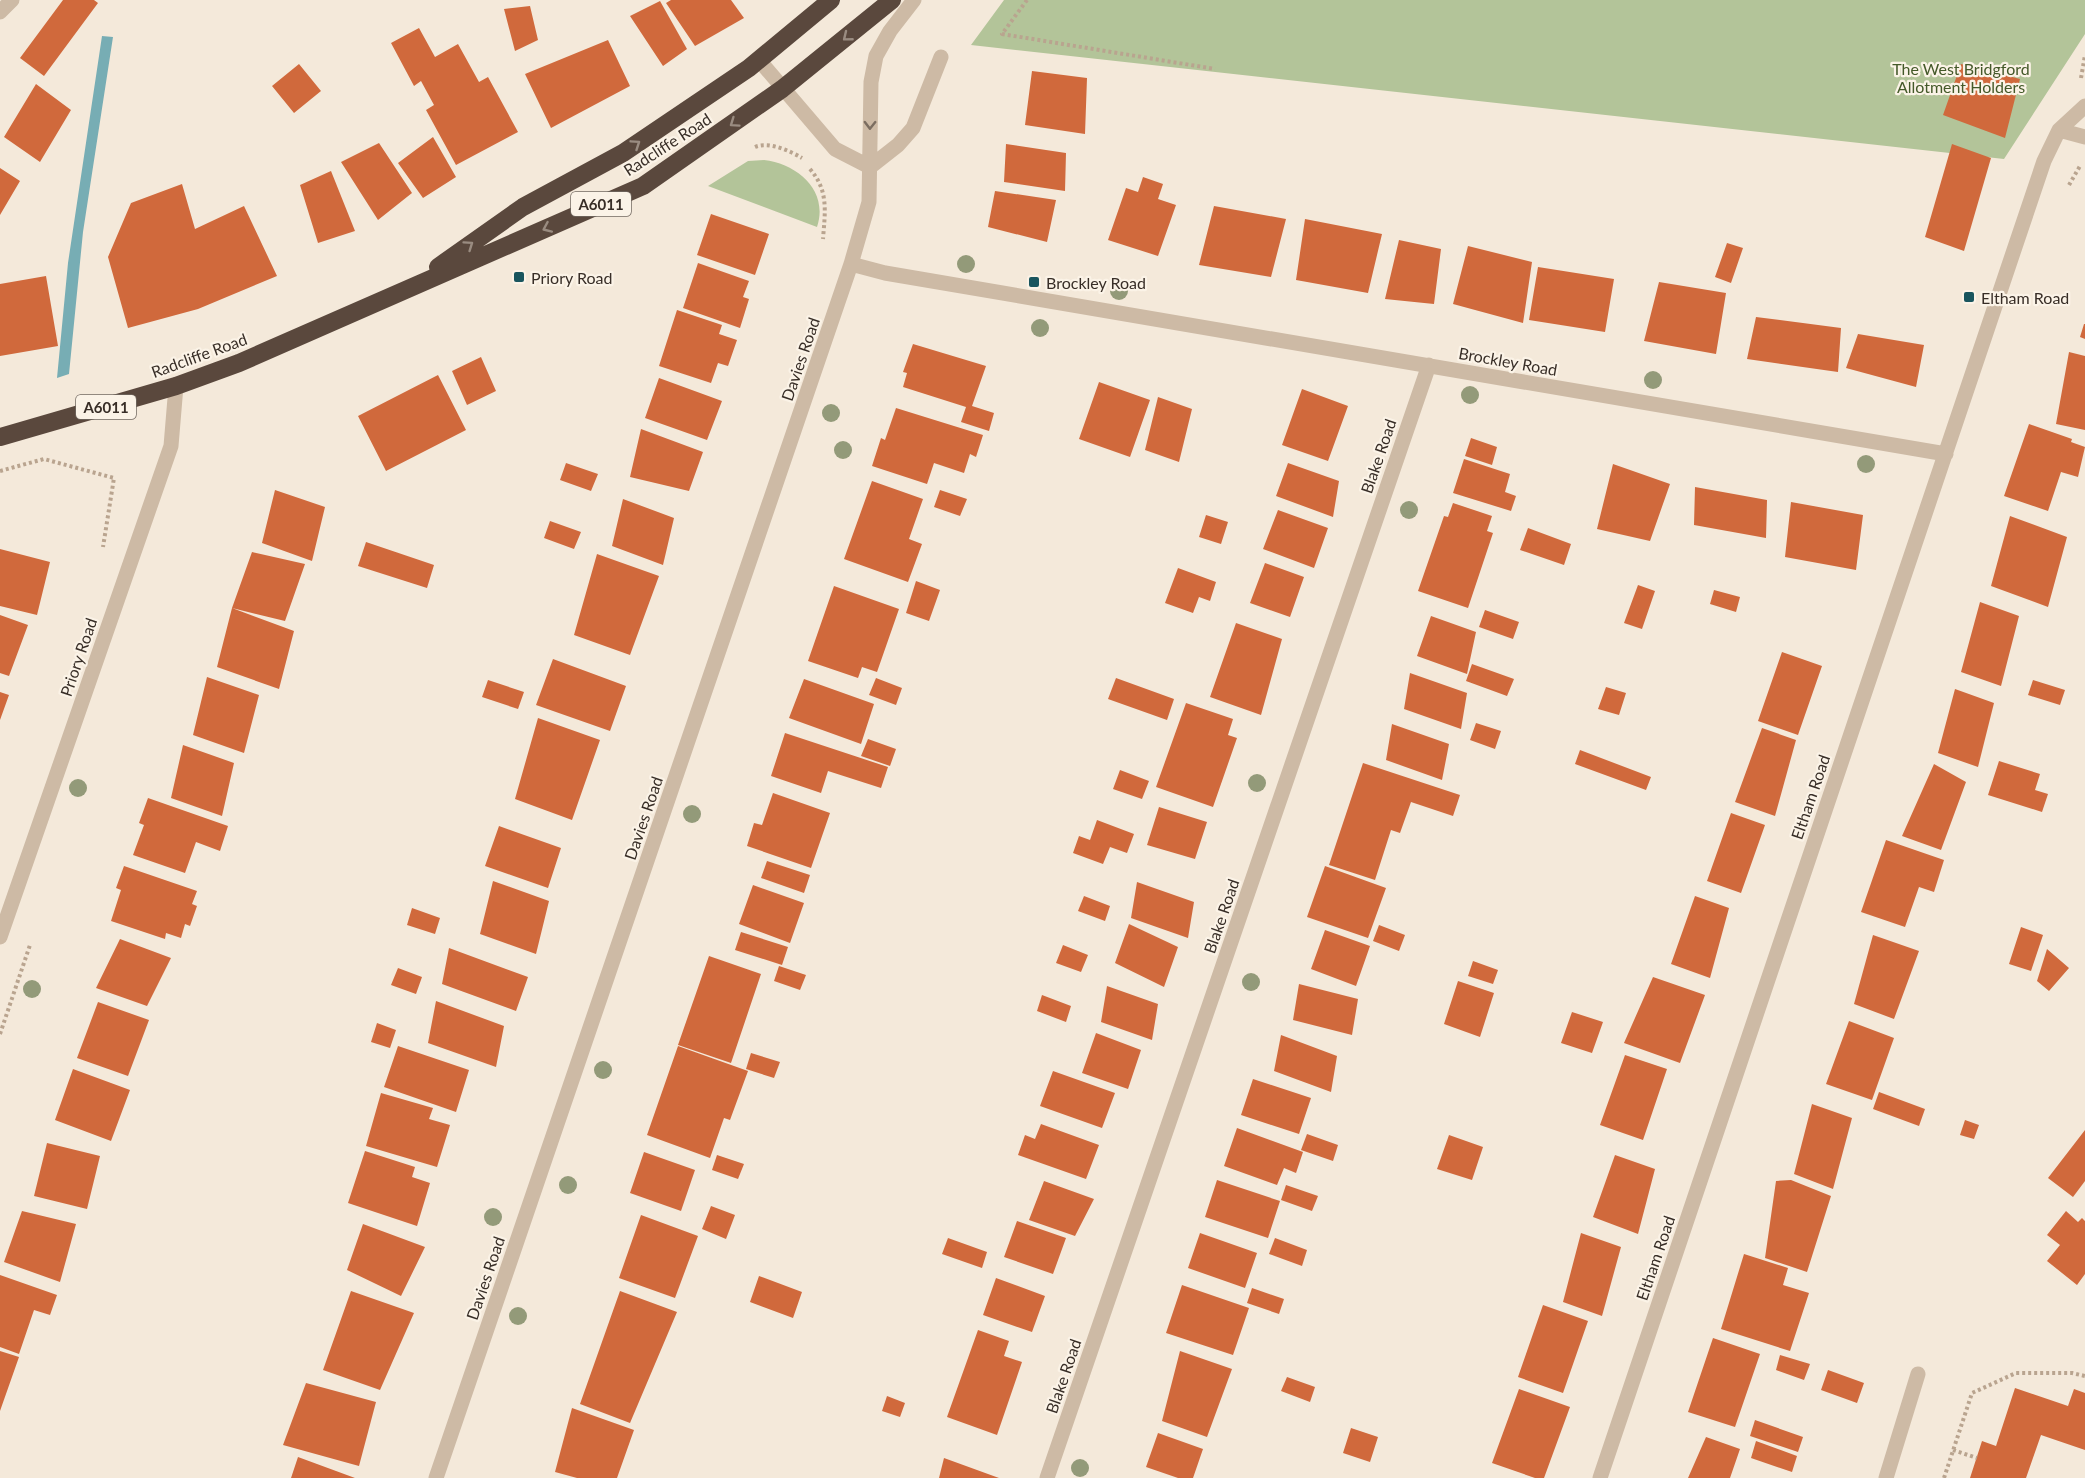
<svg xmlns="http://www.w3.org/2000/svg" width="2085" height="1478" font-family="Lato,sans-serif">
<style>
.green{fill:#b3c499}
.water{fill:#77adb4}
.building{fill:#d0693c}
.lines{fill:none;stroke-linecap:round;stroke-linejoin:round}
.path{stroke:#b9a48f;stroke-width:4;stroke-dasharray:3 3;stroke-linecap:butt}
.minor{stroke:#cdbaa5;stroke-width:15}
.highway{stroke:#5a483d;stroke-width:18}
.tree{fill:#939a79}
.oneway{stroke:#9a8c81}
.oneway2{stroke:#7b6d60}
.poi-dot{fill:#19555e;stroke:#fbf3e7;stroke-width:2}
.labels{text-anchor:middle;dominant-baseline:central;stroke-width:4.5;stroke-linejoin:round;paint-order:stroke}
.shield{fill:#fbf3e7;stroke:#726961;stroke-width:1.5}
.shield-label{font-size:15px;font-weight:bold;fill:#382e27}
.park-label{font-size:16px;fill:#445929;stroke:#fbf3e7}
.street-label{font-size:16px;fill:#382e27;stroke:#fbf3e7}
.poi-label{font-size:16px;fill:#382e27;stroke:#fbf3e7;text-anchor:start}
</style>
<rect width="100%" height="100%" fill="#f4e9da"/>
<path class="green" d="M1004 0H2085V34L2004 159 971 45Z
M764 160C798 164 829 191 817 227L708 186 748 161Z"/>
<path class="water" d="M102 36 113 37 83 232 69 374 57 378 68 263Z"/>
<path class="building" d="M63 0H94L98 3 44 76 20 58Z
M671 0H731L744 18 695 46 666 3Z
M660 1 687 49 663 66 630 16Z
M530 6 538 40 515 51 504 9Z
M419 28 435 57 458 44 479 82 488 77 518 132 456 165 426 110 434 105 421 81 414 86 391 43Z
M608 40 630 86 551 128 525 74Z
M299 64 321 91 294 113 272 86Z
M1961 64 2020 79 2005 138 1943 115Z
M1032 71 1087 78 1085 134 1025 125Z
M36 84 71 110 40 162 4 137Z
M433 137 456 177 423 198 398 163Z
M379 143 412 193 378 220 341 162Z
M1006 144 1066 153 1065 191 1004 182Z
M1952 144 1991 158 1964 251 1925 237Z
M0 168 20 181 0 215Z
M331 171 355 231 318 243 300 185Z
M1143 177 1163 184 1158 199 1176 205 1158 256 1108 240 1126 188 1138 192Z
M182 184 195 229 244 206 277 276 198 309 128 328 108 257 131 203Z
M995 191 1056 200 1047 242 988 227Z
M1214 206 1286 219 1271 277 1199 265Z
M711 214 769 234 755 275 697 255Z
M1305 219 1382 234 1368 293 1296 280Z
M1399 240 1441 249 1434 304 1385 299Z
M1727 243 1743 248 1731 283 1715 277Z
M1468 246 1532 262 1523 323 1453 304Z
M698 263 749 281 743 297 749 299 740 328 683 308Z
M1538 267 1614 279 1605 332 1529 320Z
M46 276 58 346 0 356V284Z
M1659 282 1726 293 1716 354 1644 341Z
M677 310 722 325 719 334 737 340 728 366 718 363 711 383 659 366Z
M1756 317 1841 328 1838 372 1747 359Z
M2084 324H2085V339L2080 337Z
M1858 334 1924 345 1916 387 1846 368Z
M913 344 986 366 972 406 994 413 989 431 961 422 966 407 903 387 907 373 903 372Z
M2069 352 2085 356V430L2056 424Z
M481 357 496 391 467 405 452 371Z
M438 375 466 430 386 471 358 416Z
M659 378 722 401 707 440 645 418Z
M1099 382 1150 400 1130 457 1079 439Z
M1302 389 1348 406 1328 461 1282 445Z
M1158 397 1192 409 1179 462 1145 450Z
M896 408 983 435 976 457 970 454 964 473 934 463 927 484 872 466 881 438 885 440Z
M2029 424 2072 439 2071 442 2085 447 2078 477 2061 472 2048 511 2004 496Z
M641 429 703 452 689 491 630 477Z
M1471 438 1497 447 1492 465 1465 456Z
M1464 459 1510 474 1505 492 1516 496 1511 511 1453 493Z
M566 463 598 474 591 491 560 480Z
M1288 463 1339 481 1333 517 1276 496Z
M1613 464 1670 484 1650 541 1597 529Z
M872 481 923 499 909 539 922 544 908 582 844 559Z
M1695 487 1767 500 1766 538 1694 525Z
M275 490 325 507 312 561 262 543Z
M940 490 967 499 960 516 934 507Z
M623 499 674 518 663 565 612 546Z
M1791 502 1863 515 1856 570 1785 557Z
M1453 503 1492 516 1487 531 1493 533 1468 608 1418 591 1444 516 1448 517Z
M1278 510 1328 528 1314 568 1263 549Z
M1206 515 1228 522 1221 544 1199 537Z
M2010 516 2067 537 2048 607 1991 586Z
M550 521 581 532 574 549 544 538Z
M1528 528 1571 544 1564 565 1520 550Z
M366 542 434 565 427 588 358 566Z
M0 549 50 562 37 615 0 606Z
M252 552 305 564 285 621 232 608Z
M597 554 659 576 630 655 574 635Z
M1265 563 1304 577 1290 617 1250 603Z
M1178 568 1216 582 1210 601 1199 597 1193 613 1165 603Z
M916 581 940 590 929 621 906 613Z
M1638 585 1655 591 1642 629 1624 623Z
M834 586 899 609 877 672 862 667 858 678 808 661Z
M1714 590 1740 597 1736 612 1710 604Z
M1980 602 2019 616 2001 686 1961 672Z
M232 608 294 631 279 689 217 667Z
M1485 610 1519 622 1513 639 1479 627Z
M0 615 28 625 9 676 0 673Z
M1431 616 1476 632 1467 674 1417 656Z
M1236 623 1282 639 1261 715 1210 697Z
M1782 652 1822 666 1798 735 1758 721Z
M553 659 626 686 610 731 536 705Z
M1472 664 1514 679 1507 696 1466 681Z
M1410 673 1467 693 1461 729 1404 709Z
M207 677 259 695 244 753 193 735Z
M876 678 902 688 896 705 869 695Z
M1116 678 1174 699 1167 720 1108 699Z
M804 679 874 704 861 744 789 718Z
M488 680 524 692 518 709 482 697Z
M2033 680 2065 690 2060 705 2028 695Z
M1606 687 1626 693 1619 715 1598 709Z
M1955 689 1994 703 1978 767 1938 753Z
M0 692 9 695 0 720Z
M1186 703 1233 719 1228 735 1237 738 1213 807 1156 787Z
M538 718 600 740 572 820 515 799Z
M1476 723 1501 731 1495 749 1470 740Z
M1392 724 1449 744 1442 780 1386 760Z
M1762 728 1796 740 1775 816 1735 802Z
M785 733 888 767 881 788 828 771 821 793 771 776Z
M868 739 896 749 890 766 861 756Z
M183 745 234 763 222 816 171 798Z
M1580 750 1651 777 1646 790 1575 764Z
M1999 761 2040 774 2035 790 2048 794 2042 812 1988 795Z
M1363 763 1460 795 1453 816 1411 802 1400 833 1391 830 1375 880 1329 865Z
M1934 764 1966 782 1941 850 1902 836Z
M1120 770 1149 781 1142 799 1113 789Z
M773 793 830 813 811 868 747 846 754 823 762 825Z
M148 798 228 826 220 851 196 842 185 873 133 855 144 825 139 823Z
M1159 807 1207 822 1195 859 1147 845Z
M1731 813 1765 825 1741 893 1707 881Z
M1097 820 1134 834 1127 853 1110 847 1103 864 1073 853 1079 836 1090 840Z
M499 826 561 848 548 888 485 866Z
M1886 840 1944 860 1934 892 1919 887 1905 927 1861 912Z
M767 861 810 875 804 893 761 878Z
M124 866 197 891 192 904 197 906 190 926 185 924 181 938 166 933 165 939 111 921 121 890 116 888Z
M1325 866 1386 888 1368 938 1307 917Z
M493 881 549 901 536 954 480 934Z
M1137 882 1194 902 1188 938 1131 918Z
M753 885 804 903 790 943 739 924Z
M1084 896 1110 906 1105 921 1078 911Z
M1695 896 1729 908 1710 978 1671 964Z
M412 908 440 918 435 934 407 925Z
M1129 924 1178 947 1164 987 1115 963Z
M1379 925 1405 935 1399 951 1373 941Z
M2021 927 2043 935 2031 971 2009 964Z
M1325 930 1370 946 1356 986 1311 969Z
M741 932 788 947 782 965 735 950Z
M1873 935 1919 951 1894 1019 1854 1004Z
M120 939 171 958 147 1006 96 988Z
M1063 945 1088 955 1081 972 1056 963Z
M449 948 528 977 516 1011 442 984Z
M2047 949 2069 968 2049 991 2037 981Z
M709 956 761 974 731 1063 678 1045Z
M1473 961 1498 970 1493 984 1468 976Z
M779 966 806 975 800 990 774 981Z
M398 968 422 977 416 994 391 985Z
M1653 977 1705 995 1680 1063 1624 1043Z
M1458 981 1494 993 1480 1037 1444 1024Z
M1299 984 1358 999 1352 1035 1293 1020Z
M1107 986 1158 1004 1152 1040 1101 1022Z
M1042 995 1071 1006 1066 1022 1037 1011Z
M436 1001 504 1026 496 1067 428 1043Z
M98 1002 149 1020 128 1076 77 1058Z
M1572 1012 1603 1022 1592 1053 1561 1043Z
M1849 1021 1894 1038 1872 1100 1826 1084Z
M377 1023 396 1030 390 1048 371 1042Z
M1096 1033 1141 1050 1128 1089 1082 1073Z
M1281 1035 1337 1056 1331 1092 1274 1071Z
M398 1046 469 1070 456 1112 384 1087Z
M678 1046 748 1071 730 1120 724 1118 710 1158 647 1135Z
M751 1053 780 1062 774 1078 746 1069Z
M1625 1055 1667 1069 1643 1140 1600 1125Z
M73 1069 130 1090 111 1141 55 1120Z
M1053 1071 1115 1093 1102 1128 1040 1106Z
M1253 1079 1311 1098 1299 1134 1241 1115Z
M1879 1092 1925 1109 1919 1126 1873 1109Z
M381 1093 433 1108 429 1119 450 1125 437 1167 366 1146Z
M1812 1104 1852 1118 1833 1189 1794 1174Z
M1965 1120 1979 1125 1974 1139 1960 1135Z
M1041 1124 1099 1145 1086 1179 1018 1155 1025 1135 1035 1139Z
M1237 1128 1303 1152 1296 1173 1284 1168 1277 1185 1224 1166Z
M2085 1130V1181L2073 1197 2048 1178Z
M1307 1134 1338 1145 1333 1161 1301 1150Z
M1449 1135 1483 1147 1472 1180 1437 1169Z
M47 1143 100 1156 87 1209 34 1196Z
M365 1151 415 1167 412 1177 430 1183 417 1226 348 1203Z
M644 1152 695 1170 681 1211 630 1193Z
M717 1155 744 1164 738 1179 712 1170Z
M1615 1155 1655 1169 1638 1234 1593 1217Z
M1217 1180 1280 1201 1268 1238 1205 1217Z
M1791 1180 1831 1196 1807 1272 1765 1258 1776 1181Z
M1044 1181 1094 1199 1075 1236 1029 1220Z
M1286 1185 1318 1196 1312 1211 1281 1200Z
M711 1206 735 1215 726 1239 702 1229Z
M22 1211 76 1224 60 1282 4 1262Z
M2066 1211 2078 1222 2082 1218 2085 1221V1274L2077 1285 2047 1261 2060 1245 2047 1235Z
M641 1215 698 1236 675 1298 619 1278Z
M1017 1221 1066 1238 1053 1274 1004 1257Z
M363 1224 425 1247 401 1296 347 1270Z
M1200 1233 1257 1253 1245 1288 1188 1268Z
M1581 1233 1621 1247 1602 1316 1563 1302Z
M948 1238 987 1252 982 1268 942 1254Z
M1275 1238 1307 1250 1302 1266 1269 1254Z
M1744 1254 1788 1268 1783 1285 1809 1293 1790 1351 1721 1329Z
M0 1275 57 1295 50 1315 34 1310 19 1354 0 1347Z
M759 1276 802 1292 793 1318 750 1302Z
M996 1278 1045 1296 1032 1332 983 1315Z
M1182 1285 1249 1308 1233 1355 1166 1333Z
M1252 1288 1284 1299 1279 1314 1247 1303Z
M351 1291 414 1313 380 1390 323 1370Z
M620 1291 677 1312 630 1423 580 1404Z
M1543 1305 1588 1321 1563 1393 1518 1377Z
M978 1330 1009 1341 1004 1356 1022 1362 997 1435 947 1417Z
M1713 1338 1760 1354 1735 1427 1688 1412Z
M0 1351 19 1357 0 1411Z
M1180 1351 1232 1369 1207 1437 1162 1421Z
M1780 1355 1810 1364 1804 1380 1776 1370Z
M1828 1370 1864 1383 1857 1403 1821 1390Z
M1287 1377 1315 1387 1310 1402 1281 1391Z
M306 1383 376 1402 359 1466 283 1445Z
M2015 1388 2068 1406 2074 1389 2085 1393V1450L2041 1435 2026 1478H1970L1982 1441 1996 1446Z
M1519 1389 1570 1407 1544 1478H1535L1492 1463Z
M887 1396 905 1403 900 1417 882 1411Z
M572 1408 634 1430 617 1478H577L555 1472Z
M1755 1420 1803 1437 1798 1452 1750 1436Z
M1351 1428 1378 1437 1370 1462 1343 1453Z
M1158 1433 1203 1449 1193 1478H1178L1146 1467Z
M1706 1437 1740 1449 1730 1478H1688Z
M1756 1441 1797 1456 1792 1472 1751 1458Z
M298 1457 355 1478H291Z
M944 1458 999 1478H939Z"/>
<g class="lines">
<path class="path" d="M1027 0 1002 34 1215 69
M2081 78 2085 55
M755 147C769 141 790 151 802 158
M810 169C829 191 825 212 823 239
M2069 185 2080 166
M0 471 44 459 114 478 103 547
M0 1034 30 945
M1953 1450 1977 1458
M1944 1478 1972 1393 2016 1373H2072L2085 1376"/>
<path class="minor" d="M0 12 12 0
M759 60 835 149 870 167
M2059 130 2085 137
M870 167 898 145 913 128 941 57
M851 264 885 273 1946 454
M0 937 171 446 176 386
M436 1478 851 264 869 202 871 82 876 56 890 31 914 0
M1047 1478 1429 365
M1600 1478 2044 161 2059 130 2085 106
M1886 1478 1918 1374"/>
<path class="highway" d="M438 267 523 207 623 153 749 68 831 0
M0 437 176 386 239 363 643 186 782 89 892 0"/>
</g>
<g class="tree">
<circle cx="966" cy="264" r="9"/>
<circle cx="1119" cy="291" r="9"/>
<circle cx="1040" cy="328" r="9"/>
<circle cx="1653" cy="380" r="9"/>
<circle cx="1470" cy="395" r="9"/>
<circle cx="831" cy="413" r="9"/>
<circle cx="843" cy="450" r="9"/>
<circle cx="1866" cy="464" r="9"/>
<circle cx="1409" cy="510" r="9"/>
<circle cx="1257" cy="783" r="9"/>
<circle cx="78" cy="788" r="9"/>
<circle cx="692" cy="814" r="9"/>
<circle cx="1251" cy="982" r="9"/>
<circle cx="32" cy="989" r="9"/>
<circle cx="603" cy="1070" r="9"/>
<circle cx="568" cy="1185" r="9"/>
<circle cx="493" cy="1217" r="9"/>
<circle cx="518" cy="1316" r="9"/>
<circle cx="1080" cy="1468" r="9"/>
</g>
<defs><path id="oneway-chevron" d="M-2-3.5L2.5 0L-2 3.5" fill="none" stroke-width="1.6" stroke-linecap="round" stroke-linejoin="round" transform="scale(1.5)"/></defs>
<g class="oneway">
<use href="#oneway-chevron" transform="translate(847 37) rotate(141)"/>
<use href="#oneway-chevron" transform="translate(734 123) rotate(145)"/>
<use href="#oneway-chevron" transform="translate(636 144) rotate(-34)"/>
<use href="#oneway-chevron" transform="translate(547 228) rotate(156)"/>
<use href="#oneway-chevron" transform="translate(469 245) rotate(-35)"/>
</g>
<use class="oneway2" href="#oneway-chevron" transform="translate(870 125) rotate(91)"/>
<g class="poi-dot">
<rect x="513" y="271" width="12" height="12" rx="3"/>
<rect x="1028" y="276" width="12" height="12" rx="3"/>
<rect x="1963" y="291" width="12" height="12" rx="3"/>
</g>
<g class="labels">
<g class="shield">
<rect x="571" y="192" width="60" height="24" rx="4.5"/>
<rect x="76" y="395" width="60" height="24" rx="4.5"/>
</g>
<g class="shield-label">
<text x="601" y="204">A6011</text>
<text x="106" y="407">A6011</text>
</g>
<g class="park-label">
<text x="1961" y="68">The West Bridgford<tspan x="1961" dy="18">Allotment Holders</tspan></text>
</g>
<g class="street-label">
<text transform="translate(667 144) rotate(-33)">Radcliffe Road</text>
<text transform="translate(199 355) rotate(-20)">Radcliffe Road</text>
<text transform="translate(800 359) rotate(-71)">Davies Road</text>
<text transform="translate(1508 361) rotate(10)">Brockley Road</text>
<text transform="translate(1378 456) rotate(-71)">Blake Road</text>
<text transform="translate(78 657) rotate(-71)">Priory Road</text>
<text transform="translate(1810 797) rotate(-71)">Eltham Road</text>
<text transform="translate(643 818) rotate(-71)">Davies Road</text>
<text transform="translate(1221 916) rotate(-71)">Blake Road</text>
<text transform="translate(1655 1258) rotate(-71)">Eltham Road</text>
<text transform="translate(485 1278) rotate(-71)">Davies Road</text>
<text transform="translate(1063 1376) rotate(-71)">Blake Road</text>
</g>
<g class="poi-label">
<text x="531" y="277">Priory Road</text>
<text x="1046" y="282">Brockley Road</text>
<text x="1981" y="297">Eltham Road</text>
</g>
</g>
</svg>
